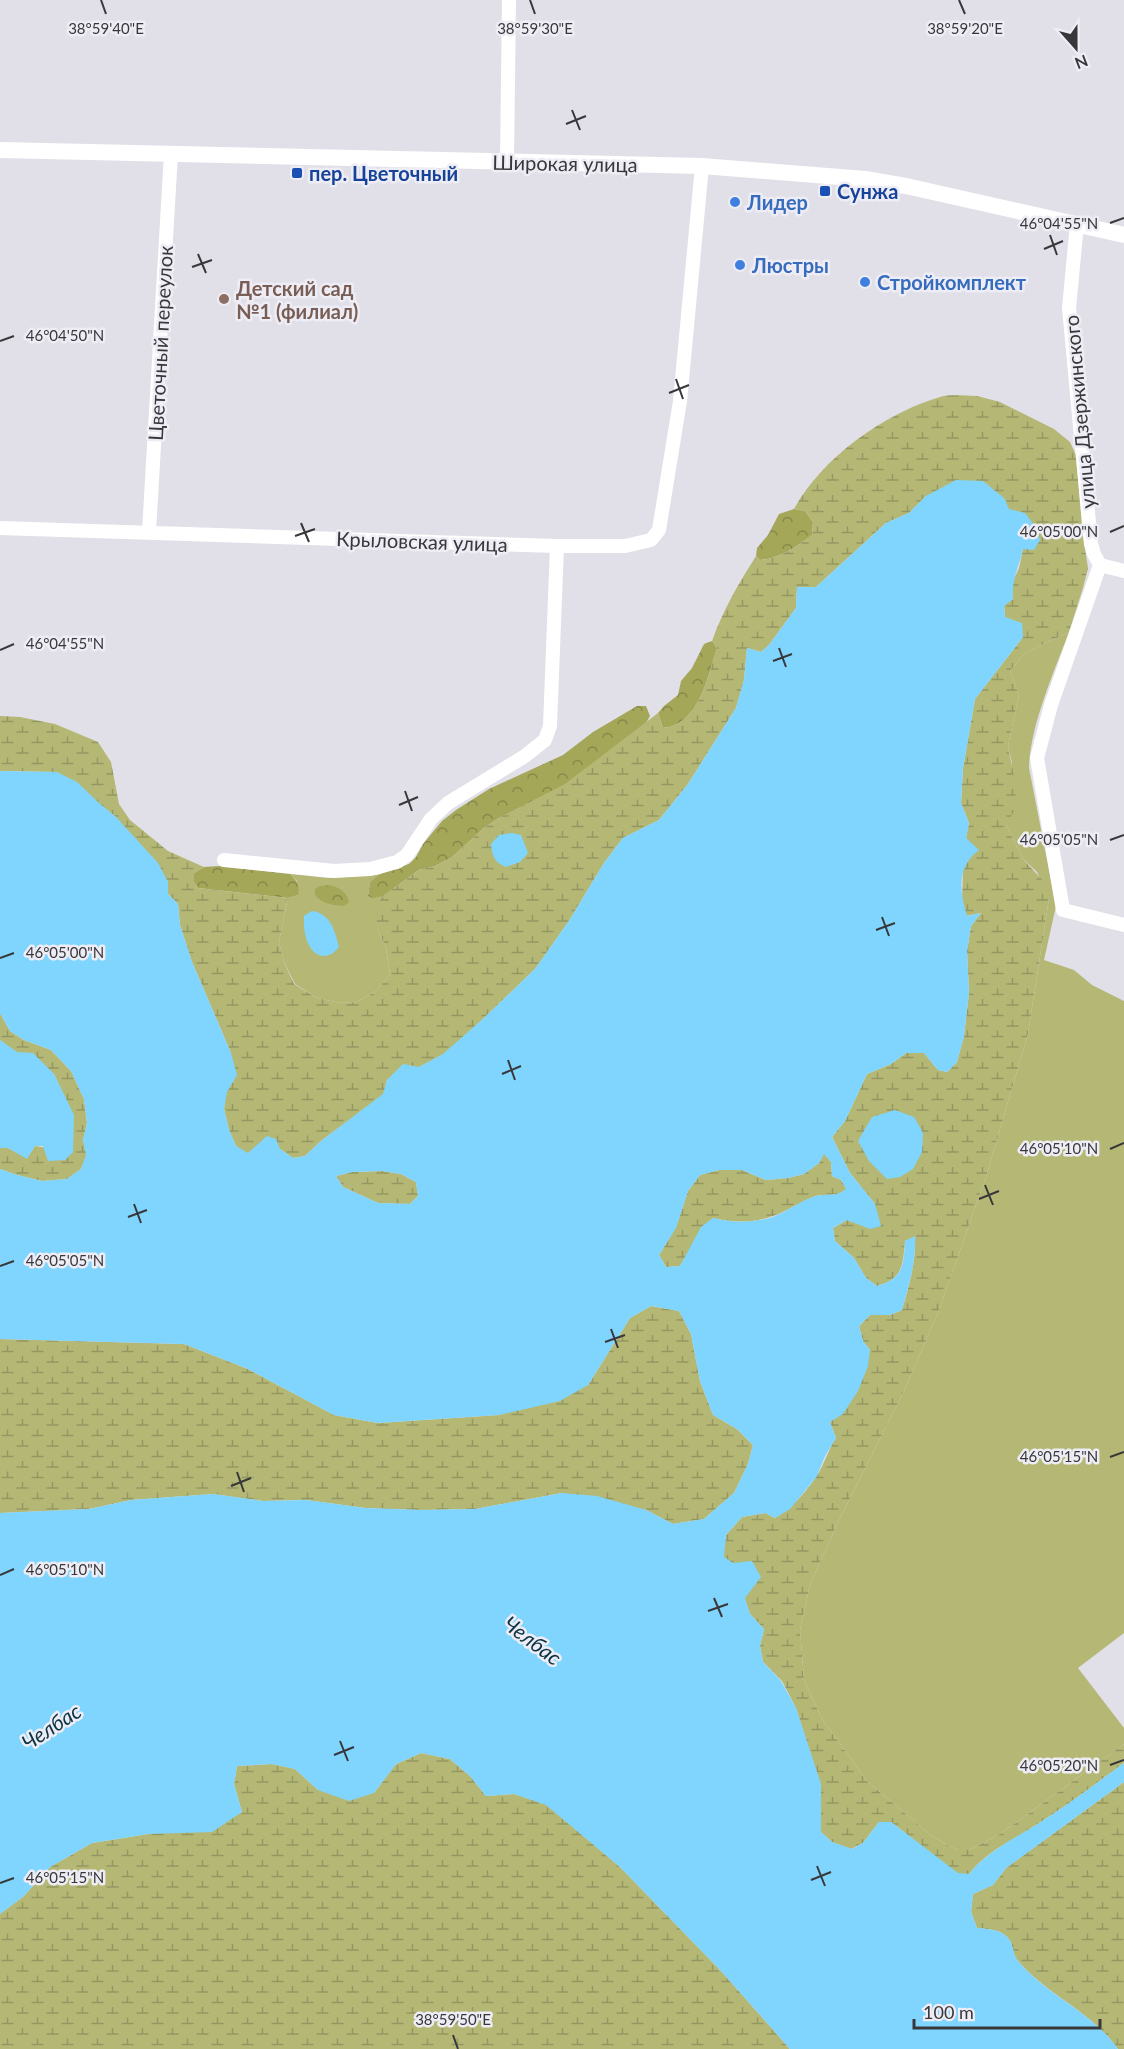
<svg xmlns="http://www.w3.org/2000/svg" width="1124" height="2049" font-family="Lato,sans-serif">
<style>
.green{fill:#b5b875}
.forest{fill:url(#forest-crowns)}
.wetland{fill:url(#wetland-marsh)}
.water{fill:#7fd5fe;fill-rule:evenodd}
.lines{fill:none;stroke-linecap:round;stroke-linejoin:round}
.minor{stroke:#fff;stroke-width:14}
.tertiary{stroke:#fff;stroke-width:16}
.ticks{fill:none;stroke:#38383b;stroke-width:2}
.transit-dot{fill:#1a4fb4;stroke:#eeedf5;stroke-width:2}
.shop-dot{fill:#3f7fe0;stroke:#eeedf5;stroke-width:2}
.education-dot{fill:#8d6e63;stroke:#eeedf5;stroke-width:2}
.labels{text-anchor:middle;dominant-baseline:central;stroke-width:5;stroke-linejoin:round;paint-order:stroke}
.street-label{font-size:20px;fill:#38383b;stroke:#eeedf5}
.transit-label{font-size:20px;font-weight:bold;fill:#164399;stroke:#eeedf5;text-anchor:start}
.shop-label{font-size:20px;font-weight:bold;fill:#366cbe;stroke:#eeedf5;text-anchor:start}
.education-label{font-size:20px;font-weight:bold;fill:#785e54;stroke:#eeedf5;text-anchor:start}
.water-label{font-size:21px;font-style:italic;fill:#0b3344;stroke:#eeedf5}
.ticks-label{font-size:15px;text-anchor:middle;fill:#38383b;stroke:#eeedf5;stroke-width:5;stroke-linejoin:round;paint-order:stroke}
</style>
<defs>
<pattern id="forest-crowns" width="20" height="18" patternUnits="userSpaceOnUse" patternTransform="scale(1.5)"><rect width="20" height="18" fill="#a4a658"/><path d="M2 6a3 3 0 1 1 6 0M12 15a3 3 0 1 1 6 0" fill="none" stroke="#87884a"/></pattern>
<pattern id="wetland-marsh" width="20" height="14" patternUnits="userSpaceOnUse" patternTransform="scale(1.5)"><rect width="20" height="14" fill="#b5b875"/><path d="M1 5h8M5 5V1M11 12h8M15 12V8" fill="none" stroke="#949761"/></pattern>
</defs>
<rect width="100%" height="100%" fill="#e1e0e8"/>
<path class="green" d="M1069 632C1054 672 1030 726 1029 768L1056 906 1044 960 1074 970 1092 985 1124 1001V1633L1078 1668 1124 1728V1744L1000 1834 969 1850H957L933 1837 867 1781 822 1719 804 1680 800 1630 810 1585 838 1522 904 1391 939 1310 986 1177 1028 1034 1049 898 1037 872 1023 859 1006 824 1012 763 1008 746 1019 695 1010 671 1025 653Z
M290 874 328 878 378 875 370 882 368 896 395 888 383 896 377 929 386 947 390 975 375 992 356 1002 340 1003 317 998 295 984 284 962 279 942 288 898 298 895 297 881Z"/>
<path class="forest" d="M794 509 805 511 813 522 812 535C799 546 777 559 760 560L756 556 757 548 768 535 779 514Z
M712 641 717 648C708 676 699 725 663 728L658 713 664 706 678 695 681 681 692 668 704 644Z
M637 706H646L650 716 646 723 565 785 499 818 484 828 451 858 435 866 419 870 383 896 373 898 368 896 370 882 378 875 409 864 416 857 423 844 442 821 456 810 489 789 563 755 593 732Z
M219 866 290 874C297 881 300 885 298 895L288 898 198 888 194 882V873L204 867Z
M330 885C340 888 347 892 349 902L344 906C333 905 322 904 315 895V889L320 886Z"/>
<path class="wetland" d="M977 396 1000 402 1054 429 1070 442 1076 455 1083 536 1088 568 1083 588 1069 632 1025 653 1010 671 1019 695 1008 746 1016 786 1015 810 1006 824 1023 859 1048 886 1049 898 1028 1034 986 1177 939 1310 904 1391 838 1522 810 1585 800 1630 804 1680 822 1719 867 1781 933 1837 957 1850H969L1000 1834 1124 1744V1763C1095 1784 1067 1806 1036 1825 1013 1840 987 1851 969 1874H958L891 1822H879L863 1843 851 1849 832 1842 821 1832 820 1811 806 1740 796 1708 782 1681 763 1662 760 1646 764 1629 750 1614 732 1563 723 1557 726 1535 742 1517 765 1513 775 1518C792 1508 805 1493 816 1477 823 1467 828 1450 836 1438L830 1422 870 1350 863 1341 859 1326 870 1315H890L902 1310C909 1286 916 1262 915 1237L905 1241C903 1265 903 1279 877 1286L866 1278 854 1258 835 1241 833 1228 847 1220 870 1228 875 1204 850 1173 832 1137 845 1121 867 1074 891 1064 906 1053H924L938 1070 947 1072 957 1062 964 1036 969 992 967 951 971 926 981 913 966 916 962 900 963 869 971 856 966 838 969 823 961 803 963 768 975 699 1023 637 1005 617 1004 605 1013 599 1011 585 1019 568 1023 549 1004 498 926 496 909 513 886 523 816 587H797L796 608 769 645 761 652 747 648 744 680 736 708 688 784 659 820 623 838 604 863 569 921 535 969 484 1018 444 1054 419 1067 387 1080 384 1094 321 1141 305 1156 293 1158 280 1149 248 1154 236 1146 229 1130 224 1109 231 1053 192 962 180 925 178 904 168 894V882L116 817 57 772 0 771V716L20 717 55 724 98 742 111 762 119 804 130 820 168 851 204 867 194 873V882L198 888 288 898 279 942 284 962 294 984 317 998 340 1003 356 1002 375 992 390 975 386 947 377 929 376 907 383 896 419 870 435 866 451 858 484 828 499 818 565 784 658 713 663 728C699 725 708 676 717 648L712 641C723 610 739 583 756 556L761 560C777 559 799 546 812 535L813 522 805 511 794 509C822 458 883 414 940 397 951 394 965 396 977 396Z
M0 1013 10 1031 24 1040 51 1050 71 1071 84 1099 87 1123 83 1140 87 1155 81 1169 67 1179 42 1181 17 1175 0 1169V1148H8L27 1158 35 1146 73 1152V1115L54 1074 17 1053 0 1040Z
M824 1153 831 1162 832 1176 841 1180 847 1189C834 1198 829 1193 816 1196 801 1201 788 1211 773 1216 753 1223 733 1223 713 1218L690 1249 680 1266 666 1267 659 1255 676 1227 688 1191 700 1175 719 1170H742L766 1180 788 1178 804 1174 819 1163Z
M382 1171 401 1174 416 1182 418 1196 410 1204 378 1203 343 1187 336 1176 352 1172Z
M651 1306 679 1311 691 1334 700 1381 713 1415 737 1429 753 1445 748 1464 734 1493 704 1519 673 1524 646 1510 562 1493 475 1509 421 1510 365 1508 306 1500 263 1501 213 1494 131 1500 89 1509 0 1513V1339L184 1344 248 1369 334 1415 378 1423 499 1415 588 1385 630 1318Z
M421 1753 450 1759 470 1776 486 1796 514 1794 546 1804 620 1867 721 1971 790 2049H0V1914L24 1896 50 1867 92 1843 148 1834 242 1812 234 1784 237 1766 272 1764 295 1769 318 1790 374 1793 396 1764Z
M1124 1782V2049H1118C1092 2012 1047 1995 1018 1961 1012 1955 1014 1943 1007 1937 999 1929 988 1929 977 1928L971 1912 973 1894 993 1885 1006 1868Z"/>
<path class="water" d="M956 480 983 481 1004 498 1009 509 1025 513 1034 525 1040 540 1034 550 1023 549C1019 567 1011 581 1013 599L1004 606 1005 617 1022 623 1023 637 975 699 963 768 961 803 969 823 966 838 979 850C957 866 959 891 967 916L981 913 971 926 967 951 969 992 964 1036 957 1062 947 1072 938 1070 924 1053H906L891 1064 867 1074 845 1121 832 1137 850 1173 875 1204 881 1226 870 1229 847 1220 833 1228 835 1241 854 1258 866 1278 877 1286C903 1279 904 1265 905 1241L915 1236C916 1262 909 1285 902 1310L890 1315H870L859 1326 863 1341 870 1350 868 1366 858 1391 843 1414 830 1422 836 1438 825 1456 817 1476 790 1509 775 1518 765 1513 742 1517 726 1535 724 1557 733 1563 752 1561 761 1577 745 1598 750 1614 764 1629 760 1646 763 1662 781 1681 796 1708 821 1784V1832L832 1842 852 1849 863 1843 879 1822H891L958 1873 969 1874C987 1852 1012 1840 1036 1825 1067 1806 1095 1784 1124 1763V1782L1006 1868 993 1885 973 1894 971 1912 977 1928C988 1929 999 1929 1007 1937 1014 1943 1012 1954 1018 1961 1046 1995 1092 2012 1118 2049H790L721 1971 620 1867 546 1805 514 1794 486 1796 470 1776 450 1759 421 1753 396 1764 374 1793 349 1801 318 1790 295 1769 272 1764 237 1766 234 1784 242 1812 212 1832 148 1834 92 1843 50 1867 24 1896 0 1914V1513L89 1509 131 1500 213 1494 263 1501 306 1500 365 1508 421 1510 475 1509 562 1493 597 1496 646 1510 673 1524 704 1519 734 1493 748 1464 753 1445 737 1429 713 1415 700 1381 691 1334 679 1311 651 1306 630 1318 588 1385 560 1401 499 1415 378 1423 334 1415 248 1369 184 1344 0 1339V1169L17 1175 42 1181 67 1179 81 1169 86 1155 83 1140 87 1123 84 1099 71 1071 51 1050 24 1040 10 1031 0 1013V771L57 772 77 782 99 803 116 817 158 863 168 882V894L178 904 180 925 192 962 231 1053 237 1075 227 1092 224 1109 229 1130 236 1146 248 1153 267 1136 276 1139 280 1149 293 1158 305 1156 321 1141 383 1094 387 1080 403 1064 419 1067 443 1054 484 1018 535 969 569 921 604 863 623 838 659 820 688 784 736 708 744 680 747 648 761 652 769 645 796 608 797 587H816L886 523 909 513 926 496ZM824 1154 831 1162 832 1176 841 1180 846 1189C834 1198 828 1193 816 1196 800 1201 788 1211 773 1217 753 1223 733 1223 713 1218L701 1227 680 1266 666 1267 659 1255 676 1228 688 1191 700 1175 719 1170H742L766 1180 788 1178 804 1174 819 1163ZM382 1171 401 1174 416 1182 418 1196 410 1204 378 1203 343 1187 336 1176 352 1172Z
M512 833 521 835 528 853 520 862 506 867C495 863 492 856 491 844L499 835Z
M312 911C330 913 335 931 339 947L332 954C329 955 325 956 322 956 306 952 303 929 304 916Z
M0 1040 17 1052 33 1053 54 1074 74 1115 73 1152 65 1160 48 1161 43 1146H35L27 1159 8 1148H0Z
M895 1110 914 1117 923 1133 922 1152 913 1169 900 1177 887 1179 869 1161 858 1141 872 1117Z"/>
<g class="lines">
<path class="minor" d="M507 162 509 0
M1077 224 1069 308 1091 544 1094 554 1100 565 1051 705 1037 758 1063 910 1124 925
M0 528 557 546H625L651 540 659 530 680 401 702 166
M149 532 171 153
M1100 565 1124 571
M224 860 334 871 370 869 397 862 407 855 431 819 448 803 525 756 545 740 550 726 557 546"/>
<path class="tertiary" d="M0 150 702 166 865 179 906 186 1124 235"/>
</g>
<path class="ticks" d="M101 0 106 14M530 0 535 14M959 0 965 14M572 110 580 130M566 124 586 116M1110 223 1124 218M1050 235 1057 255M1044 249 1063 241M198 254 206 273M192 267 212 260M0 341 14 336M676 379 683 399M669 393 689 385M301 523 309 542M1110 532 1124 526M295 536 315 529M779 648 786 667M0 650 14 644M773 661 792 654M405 791 412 811M399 805 418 797M1110 840 1124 835M882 917 889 936M876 930 895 923M0 958 14 953M508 1060 515 1080M502 1074 521 1066M1110 1149 1124 1143M985 1185 993 1205M979 1199 999 1191M134 1204 141 1223M128 1217 147 1210M0 1266 14 1261M611 1329 618 1348M605 1342 625 1335M1110 1457 1124 1452M237 1472 244 1492M231 1486 251 1478M0 1575 14 1569M714 1598 722 1617M708 1611 728 1604M340 1741 348 1761M334 1755 354 1747M1110 1765 1124 1760M817 1866 825 1886M811 1880 831 1872M0 1883 14 1878M453 2035 458 2049"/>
<g class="transit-dot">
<rect x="291" y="167" width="12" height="12" rx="3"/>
<rect x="819" y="185" width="12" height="12" rx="3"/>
</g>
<g class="shop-dot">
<circle cx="735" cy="202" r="6"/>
<circle cx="740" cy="265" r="6"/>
<circle cx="865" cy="282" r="6"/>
</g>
<circle class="education-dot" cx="224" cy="299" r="6"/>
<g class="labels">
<g class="street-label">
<text transform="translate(565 163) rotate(1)">Широкая улица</text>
<text transform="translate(160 343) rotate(-87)">Цветочный переулок</text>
<text transform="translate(1079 412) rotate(-95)">улица Дзержинского</text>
<text transform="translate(422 541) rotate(2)">Крыловская улица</text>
</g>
<g class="transit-label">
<text x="309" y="173">пер. Цветочный</text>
<text x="837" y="191">Сунжа</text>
</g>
<g class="shop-label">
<text x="747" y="202">Лидер</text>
<text x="752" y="265">Люстры</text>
<text x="877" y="282">Стройкомплект</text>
</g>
<g class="education-label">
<text x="236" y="288">Детский сад<tspan x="236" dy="23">№1 (филиал)</tspan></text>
</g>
<g class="water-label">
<text transform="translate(533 1640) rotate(37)">Челбас</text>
<text transform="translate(51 1726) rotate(-33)">Челбас</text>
</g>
</g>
<g class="ticks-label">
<text x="106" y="34">38°59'40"E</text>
<text x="535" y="34">38°59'30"E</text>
<text x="965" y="34">38°59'20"E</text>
<text x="1059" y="229">46°04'55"N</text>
<text x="65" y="341">46°04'50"N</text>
<text x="1059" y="537">46°05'00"N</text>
<text x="65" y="649">46°04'55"N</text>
<text x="1059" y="845">46°05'05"N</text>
<text x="65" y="958">46°05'00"N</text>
<text x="1059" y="1154">46°05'10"N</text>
<text x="65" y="1266">46°05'05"N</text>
<text x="1059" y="1462">46°05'15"N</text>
<text x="65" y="1575">46°05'10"N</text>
<text x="1059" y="1771">46°05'20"N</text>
<text x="65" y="1883">46°05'15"N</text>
<text x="453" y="2025">38°59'50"E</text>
</g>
<g transform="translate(1076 48) rotate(159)" stroke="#eeedf5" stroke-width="4.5" paint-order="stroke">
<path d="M0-4.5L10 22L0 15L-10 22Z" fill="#38383b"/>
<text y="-9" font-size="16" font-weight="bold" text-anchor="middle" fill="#38383b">N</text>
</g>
<path d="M914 2019v9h186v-9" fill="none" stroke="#38383b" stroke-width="3"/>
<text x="923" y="2019" font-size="18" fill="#38383b" stroke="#eeedf5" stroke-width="4.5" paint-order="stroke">100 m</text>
</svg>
